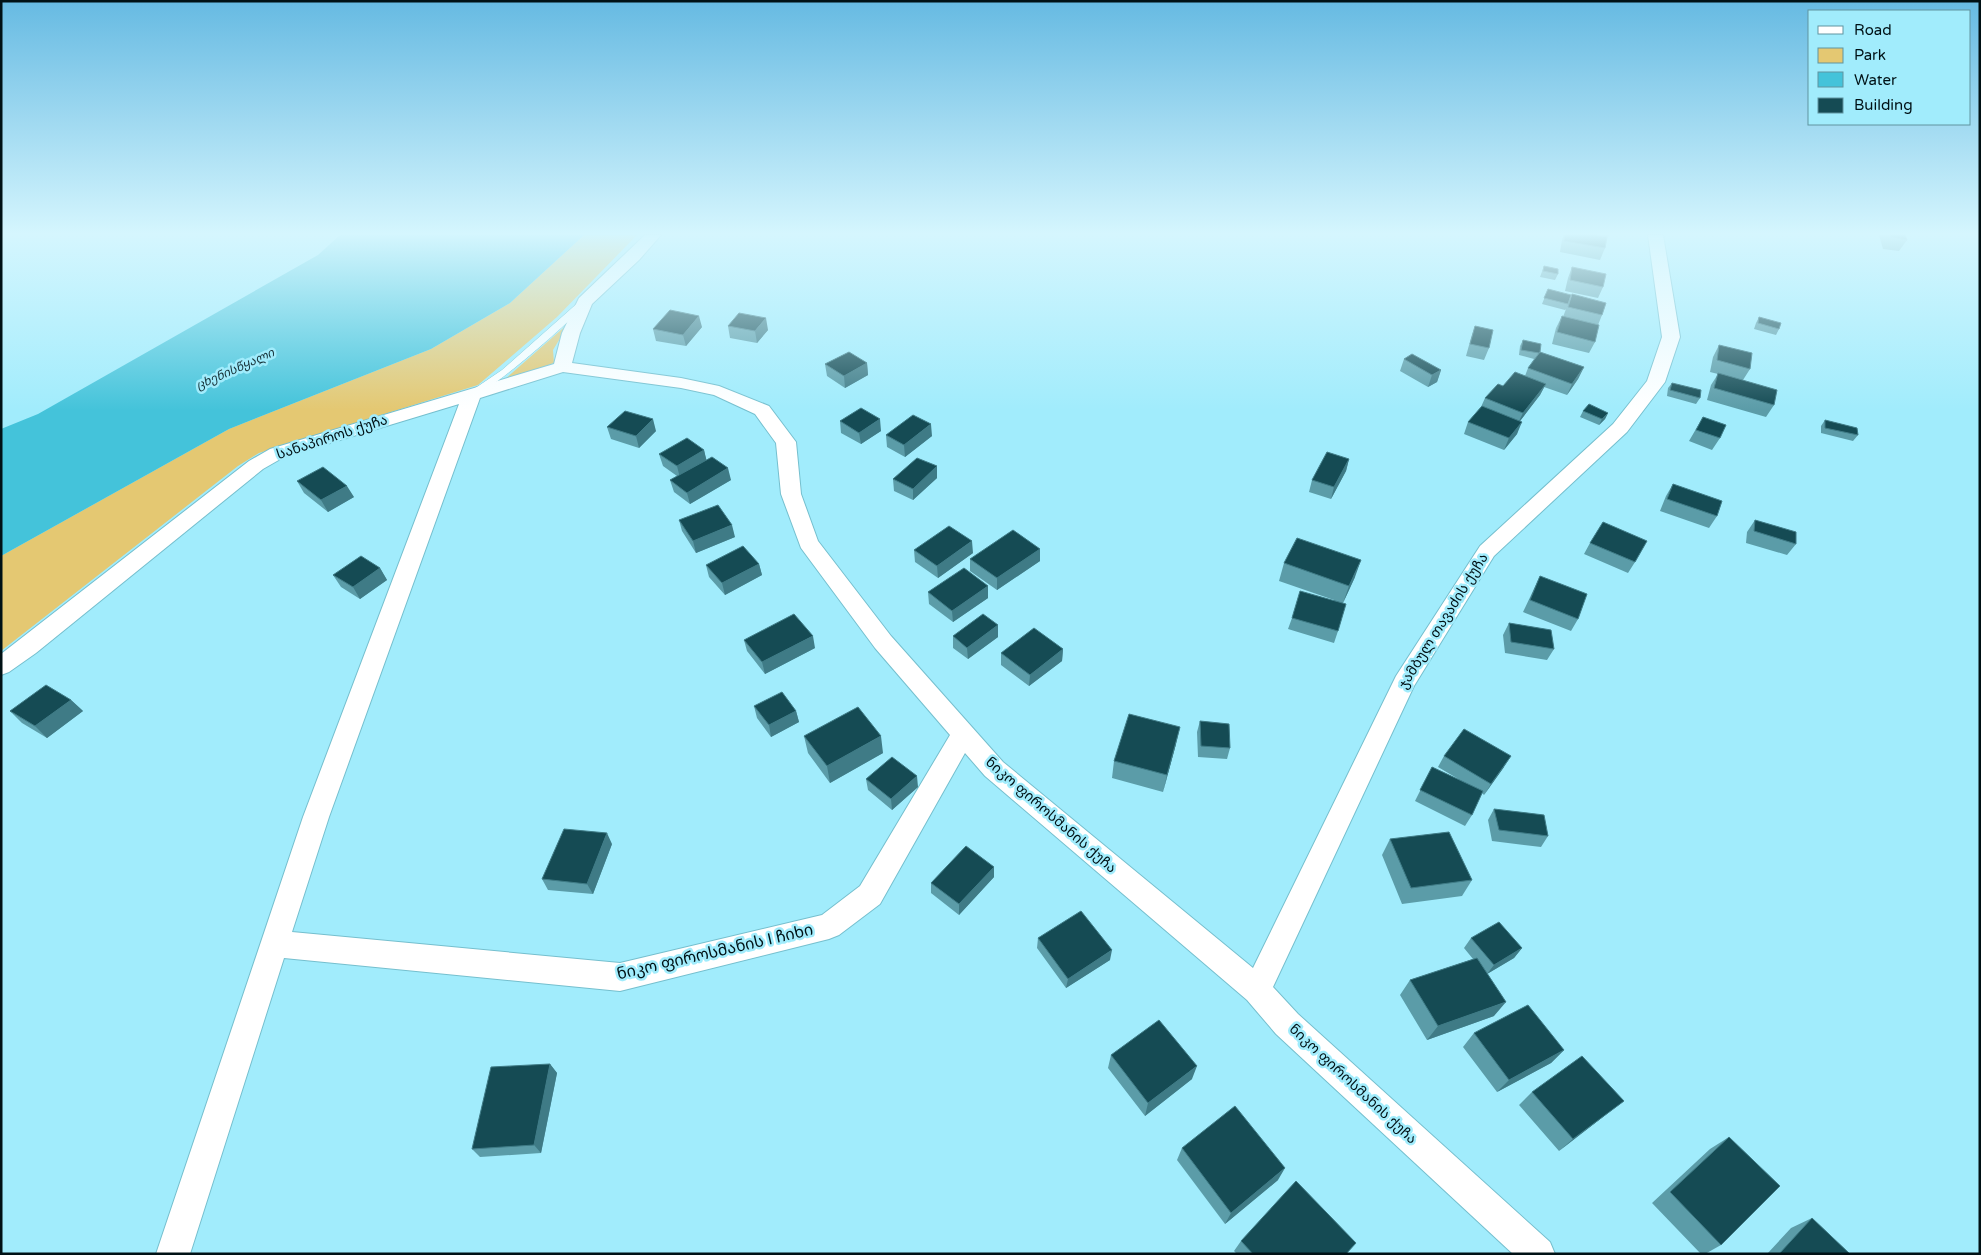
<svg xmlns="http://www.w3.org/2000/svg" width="1981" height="1255" font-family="'Varela Round','Noto Sans Georgian',sans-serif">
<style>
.green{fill:#e4c872}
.water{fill:#44c3da}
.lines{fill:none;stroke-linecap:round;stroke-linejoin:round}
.lane-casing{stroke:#75bfce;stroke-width:1}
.street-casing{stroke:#75bfce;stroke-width:2}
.lane{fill:#fff;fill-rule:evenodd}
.street{fill:#fff;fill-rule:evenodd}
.wall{fill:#5b9ca8}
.shaded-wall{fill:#3f7b86}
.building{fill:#154b54;stroke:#3f7b86}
.labels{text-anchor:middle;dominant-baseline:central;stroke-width:5;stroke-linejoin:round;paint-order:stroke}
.far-water-label{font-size:12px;font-style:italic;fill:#142f35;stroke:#a1ecfc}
.street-label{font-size:14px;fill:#001115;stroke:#a1ecfc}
.near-street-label{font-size:16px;fill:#001115;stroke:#a1ecfc}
</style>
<rect width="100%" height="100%" fill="#a1ecfc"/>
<path class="green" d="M584 235H637L557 317 478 385 259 453 238 466 1 651V556L229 429 431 349 510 303Z
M570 322 553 350 554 363 504 380Z"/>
<path class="water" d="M340 235H584L510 303 431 349 229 429 1 556V429L38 414 318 255Z"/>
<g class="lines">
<g class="lane-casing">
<path id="lane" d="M580 301H583L587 303C574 318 485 398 471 395V391L502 370Z"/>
</g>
<g class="street-casing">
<path id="street" d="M645 235H661L639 260 592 304 580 333 572 363 681 378 719 386 769 406 796 442 801 494 818 541 891 636 1003 762 1253 968 1396 676 1480 546 1613 424 1647 381 1662 337 1648 235H1663L1680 337 1665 382 1627 432 1494 556 1414 686 1273 987 1298 1014 1550 1242 1555 1254H1513L1276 1034 1247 1000 985 776 965 753 880 904 839 935 829 939 620 991 284 958 190 1254H156L303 817 459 404 284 457 263 469 36 653 9 672 1 675V654L249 461 270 449 554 364 562 333 579 298ZM563 372 681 388 714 395 755 414 776 443 781 494 801 548 875 648 950 735 860 886 822 915 620 963 292 932 329 817 480 398Z"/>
</g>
<use href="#lane" class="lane"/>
<use href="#street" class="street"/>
</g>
<path class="wall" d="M1563 235H1609L1606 240 1605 248 1600 260 1560 252 1562 240 1563 237Z
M1879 235H1905L1907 240 1899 251 1883 249Z
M1544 266 1558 274 1555 280 1540 277Z
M1572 267 1603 287 1598 298 1565 291 1568 278Z
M1548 289 1602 315 1598 325 1595 342 1589 353 1552 344 1556 328 1562 316 1563 317 1566 309 1565 310 1542 304Z
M1759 317 1779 329 1776 335 1754 329 1756 323Z
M728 326 768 330 757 343 730 338Z
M1475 326 1489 348 1484 360 1466 356 1471 338Z
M702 327 686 346 656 341 653 329Z
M1523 340 1540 352 1584 367 1578 379 1567 395 1544 387 1540 395 1520 421 1517 434 1504 450 1464 434 1468 422 1481 407 1485 398 1503 386 1525 376 1528 368 1534 359 1519 355 1520 346Z
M1719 345 1750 369 1743 380 1774 405 1766 417 1707 400 1711 385 1718 374 1710 372 1713 357Z
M1404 359 1441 370 1437 382 1428 387 1400 371Z
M867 363 868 375 845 388 827 376 825 364Z
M1672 383 1700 398 1696 404 1667 396 1668 388Z
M1583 411 1608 413 1605 419 1599 425 1580 417Z
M1703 417 1720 438 1712 450 1689 441Z
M1825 420 1858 435 1853 441 1821 433V426Z
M840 421 881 431 861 444 841 433Z
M607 427 656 431 639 448 611 439Z
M886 435 932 436 905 457 887 447Z
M704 450 706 460 731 480 690 504 674 492 670 480 677 476 663 466 659 454Z
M1349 459 1346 471 1331 499 1309 492 1312 480Z
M937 466V478L913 500 894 491 893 479Z
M297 481 354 497 328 512 304 493Z
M1673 484 1717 516 1709 528 1660 511 1666 496Z
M679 520 735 537 696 553 682 531Z
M1755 520 1796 544 1787 555 1746 543 1747 532Z
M1590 543 1635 562 1628 573 1584 554Z
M1040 549V561L997 590 970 571V559Z
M914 550 973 553 938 578 915 562Z
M1284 563 1355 577 1343 603 1338 631 1334 643 1288 629 1292 618 1334 600 1279 581Z
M759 564 762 575 725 595 709 577 706 565Z
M380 568 387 580 360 599 341 587 333 575Z
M1540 576 1578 619 1571 631 1523 612Z
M988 586V598L953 622 929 604 928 592Z
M1509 623 1554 649 1547 660 1505 653 1503 635Z
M998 625V637L968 659 953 648V636Z
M744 640 815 648 765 674 747 651Z
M1063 649 1062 661 1029 686 1001 665V653Z
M71 700 83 711 47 738 22 723 10 711Z
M754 706 796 711 799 722 771 737 757 718Z
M1200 721 1230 748 1227 759 1198 757 1197 732Z
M804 736 883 753 830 783 808 753Z
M1176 744 1163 792 1112 778 1114 761Z
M1444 756 1504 767 1484 795 1482 793 1472 815 1465 826 1415 801 1432 767 1460 780 1438 767Z
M866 779 918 787 892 810 868 790Z
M1494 809 1548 836 1541 847 1492 841 1488 820Z
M1390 839 1472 880 1462 896 1402 904 1382 855Z
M612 844 593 894 548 890 542 879Z
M994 867V877L959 915 931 893V883Z
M1038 938 1110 960 1066 988 1037 948Z
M1471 938 1522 948 1514 958 1487 974 1494 1016 1427 1040 1400 995 1410 980 1473 959 1464 948Z
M1474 1033 1564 1050 1551 1063 1497 1092 1463 1047Z
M1111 1055 1192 1079 1145 1116 1108 1068Z
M550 1064 557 1073 541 1153 480 1157 472 1149Z
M1532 1092 1624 1101 1608 1113 1559 1151 1519 1105Z
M1729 1137 1721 1245 1705 1254H1701L1652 1203 1710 1149Z
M1182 1148 1278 1180 1225 1224 1177 1160Z
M1812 1218 1850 1254H1767L1791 1228Z
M1241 1241 1346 1254H1237L1234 1251Z"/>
<path class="shaded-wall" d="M699 316 702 327 686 346 683 335Z
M766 318 768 330 757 343 755 331Z
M867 363 868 375 845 388 844 376Z
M1584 367 1578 379 1567 395 1572 384Z
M1441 370 1437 382 1428 387 1432 375Z
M1546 384 1540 395 1517 425 1523 413Z
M1608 413 1605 419 1599 425 1602 419Z
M653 419 656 431 639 448 636 436Z
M880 419 881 431 861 444 859 433Z
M1522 422 1517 434 1504 450 1509 438Z
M931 424 932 436 905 457 904 445Z
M704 450 707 462 680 478 677 466Z
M1349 459 1346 471 1331 499 1334 487Z
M937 466V478L913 500V489Z
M728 468 731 480 690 504 687 493Z
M347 486 354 497 328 512 321 500Z
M732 525 735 537 696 553 693 541Z
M972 541 973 553 938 578 937 566Z
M1040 549V561L997 590V578Z
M1361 560 1355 577 1343 603 1349 586Z
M759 564 762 575 725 595 722 583Z
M380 568 387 580 360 599 353 587Z
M988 586V598L953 622 952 611Z
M998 625V637L968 659 967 648Z
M813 636 815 648 765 674 762 662Z
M1063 649 1062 661 1029 686 1030 675Z
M71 700 83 711 47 738 35 726Z
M796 711 799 722 771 737 769 725Z
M1180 727 1176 744 1163 792 1167 775Z
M881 736 883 753 830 783 827 766Z
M1511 756 1504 767 1484 795 1491 784Z
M917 776 918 787 892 810 891 799Z
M607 833 612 844 593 894 587 884Z
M994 867V877L959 915V904Z
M1522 948 1514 958 1487 974 1494 965Z
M1112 950 1110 960 1066 988 1068 979Z
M1506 1002 1494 1016 1427 1040 1438 1026Z
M1564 1050 1551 1063 1497 1092 1509 1080Z
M550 1064 557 1073 541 1153 534 1145Z
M1197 1066 1192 1079 1145 1116 1148 1103Z
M1624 1101 1608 1113 1559 1151 1573 1139Z
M1285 1168 1278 1180 1225 1224 1231 1213Z"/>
<path class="building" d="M1565 235H1596L1607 237 1605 248 1564 241Z
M1890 235H1905L1907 240 1891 237Z
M1544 266 1558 269V274L1543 271Z
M1572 267 1606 274 1603 287 1570 280Z
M1548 289 1571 295 1568 304 1544 298Z
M1572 294 1606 303 1602 315 1568 307Z
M670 310 699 316 683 335 653 329Z
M739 313 766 318 755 331 728 326Z
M1562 316 1599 325 1595 342 1557 332Z
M1759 317 1781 323 1779 329 1758 323Z
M1475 326 1493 330 1489 348 1470 344Z
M1523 340 1541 344 1540 352 1539 353 1521 350Z
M1719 345 1752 353 1750 369 1717 360Z
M849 352 867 363 844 376 825 364Z
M1540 352 1584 367 1572 384 1528 368Z
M1412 354 1441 370 1432 375 1404 359Z
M1515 372 1546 384 1523 413 1485 398 1498 384 1503 386Z
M1718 373 1777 390 1774 405 1714 388Z
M1672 383 1701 390 1700 398 1670 390Z
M1589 404 1608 413 1602 419 1583 411Z
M1482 406 1522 422 1509 438 1468 422Z
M861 408 880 419 859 433 840 421Z
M625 411 653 419 636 436 607 427Z
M913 415 931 424 904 445 886 435Z
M1703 417 1726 425 1720 438 1696 430Z
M1825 420 1857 428 1858 435 1825 428Z
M687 438 704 450 677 466 659 454Z
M1327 452 1349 459 1334 487 1312 480Z
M712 457 728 468 687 493 670 480Z
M917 458 937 466 913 489 893 479Z
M323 467 347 486 321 500 297 481Z
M1673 484 1722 501 1717 516 1667 499Z
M718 505 732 525 693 541 679 520Z
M1755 520 1796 532V544L1754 531Z
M1603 522 1647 541 1635 562 1590 543Z
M949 526 972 541 937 566 914 550Z
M1013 530 1040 549 997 578 970 559Z
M1297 538 1361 560 1349 586 1284 563Z
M743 546 759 564 722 583 706 565Z
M361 556 380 568 353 587 333 575Z
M964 568 988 586 952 611 928 592Z
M1540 576 1587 594 1578 619 1530 600Z
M1300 591 1346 604 1338 631 1292 618Z
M794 614 813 636 762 662 744 640Z
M983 614 998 625 967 648 953 636Z
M1509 623 1551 630 1554 649 1511 642Z
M1034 628 1063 649 1030 675 1001 653Z
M46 685 71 700 35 726 10 711Z
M782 692 796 711 769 725 754 706Z
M858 707 881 736 827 766 804 736Z
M1129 714 1180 727 1167 775 1114 761Z
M1200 721 1229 724 1230 748 1201 746Z
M1464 729 1511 756 1491 784 1444 756Z
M892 757 917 776 891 799 866 779Z
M1432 767 1483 791 1472 815 1420 790Z
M1494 809 1544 815 1548 836 1499 830Z
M564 829 607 833 587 884 542 879Z
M1449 832 1472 880 1411 888 1390 839Z
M966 846 994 867 959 904 931 883Z
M1081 911 1112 950 1068 979 1038 938Z
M1499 922 1522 948 1494 965 1471 938Z
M1477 958 1506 1002 1438 1026 1410 980Z
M1528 1005 1564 1050 1509 1080 1474 1033Z
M1159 1020 1197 1066 1148 1103 1111 1055Z
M1582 1056 1624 1101 1573 1139 1532 1092Z
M550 1064 534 1145 472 1149 491 1067Z
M1235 1106 1285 1168 1231 1213 1182 1148Z
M1729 1137 1780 1186 1721 1245 1670 1192Z
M1296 1181 1356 1243 1346 1254H1253L1241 1241Z
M1812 1218 1850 1254H1779Z"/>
<linearGradient id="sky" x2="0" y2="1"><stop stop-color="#66bae2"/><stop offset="0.57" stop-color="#d5f6fe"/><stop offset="1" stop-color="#d5f6fe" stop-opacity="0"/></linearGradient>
<rect width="1981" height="410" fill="url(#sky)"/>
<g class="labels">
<g class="far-water-label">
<text transform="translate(235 369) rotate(-24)">ცხენისწყალი</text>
</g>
<g class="street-label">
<text transform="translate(332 437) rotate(-18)">სანაპიროს ქუჩა</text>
<text transform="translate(1443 621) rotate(-58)">ჯამბულ თავაძის ქუჩა</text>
<text transform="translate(1051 815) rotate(41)">ნიკო ფიროსმანის ქუჩა</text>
<text transform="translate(1353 1084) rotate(43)">ნიკო ფიროსმანის ქუჩა</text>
</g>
<g class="near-street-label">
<text transform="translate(715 952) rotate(-13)">ნიკო ფიროსმანის I ჩიხი</text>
</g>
</g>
<rect width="1981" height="1255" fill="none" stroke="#001115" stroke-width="5"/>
<rect x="1808" y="10" width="162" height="115" fill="#a1ecfc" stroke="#6194a0"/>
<rect x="1818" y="26" width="25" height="8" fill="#ffffff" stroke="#6194a0"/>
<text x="1854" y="35" font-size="15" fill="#001115">Road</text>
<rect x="1818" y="48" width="25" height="15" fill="#e4c872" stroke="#6194a0"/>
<text x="1854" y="60" font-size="15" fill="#001115">Park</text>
<rect x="1818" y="72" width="25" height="15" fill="#44c3da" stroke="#6194a0"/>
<text x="1854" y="85" font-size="15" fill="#001115">Water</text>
<rect x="1818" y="98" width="25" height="15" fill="#154b54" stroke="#6194a0"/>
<text x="1854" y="110" font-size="15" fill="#001115">Building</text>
</svg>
